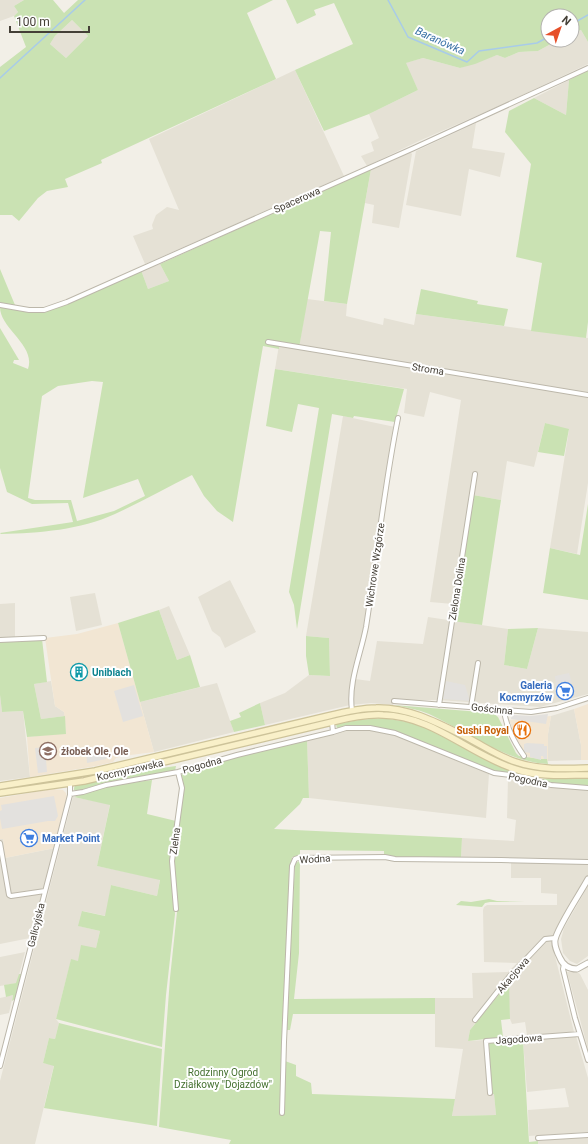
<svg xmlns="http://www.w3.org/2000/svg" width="588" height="1144" font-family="Roboto,sans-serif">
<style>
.residential{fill:#e5e1d5}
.commercial{fill:#f2e6d3}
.green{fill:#cae2b3;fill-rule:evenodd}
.parking{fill:#e3e1de}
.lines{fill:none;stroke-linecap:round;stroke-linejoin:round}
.stream{stroke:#a8cbe9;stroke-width:1.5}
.minor-casing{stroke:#bcb7aa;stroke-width:6}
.tertiary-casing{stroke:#bcb7aa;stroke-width:7}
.secondary-casing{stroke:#cdc39a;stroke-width:8}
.minor{stroke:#fff;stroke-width:4}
.tertiary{stroke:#fff;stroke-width:5}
.secondary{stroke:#f9f0c9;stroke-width:5.5}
.labels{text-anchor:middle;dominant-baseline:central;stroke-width:4;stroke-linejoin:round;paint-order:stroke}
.street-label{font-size:10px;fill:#443f36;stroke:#fff}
.culture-label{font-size:10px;font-weight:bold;fill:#0d838f;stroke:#fff;text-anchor:start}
.shop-label{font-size:10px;font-weight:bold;fill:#366cbe;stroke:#fff;text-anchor:end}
.food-label{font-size:10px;font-weight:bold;fill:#c56008;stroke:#fff;text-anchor:end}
.education-label{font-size:10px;font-weight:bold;fill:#785e54;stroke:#fff;text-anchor:start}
.park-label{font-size:10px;fill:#44702f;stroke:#fff}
.water-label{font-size:11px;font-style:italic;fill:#3a72a6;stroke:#fff}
</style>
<rect width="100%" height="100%" fill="#f2efe7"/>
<path class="residential" d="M0 0H24L14 6 18 12 14 16 0 21Z
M72 20 88 36 66 58 50 44 55 36Z
M581 30 588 42V64L499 106 419 141 367 166 361 156 374 151 371 142 379 138 369 114 418 90 405 63 423 58 460 68 497 55 505 58 519 52 538 51 558 40H572V33Z
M295 70 344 176 145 264 133 236 153 229 152 225 156 215 167 207 179 210 149 139Z
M569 80 566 115 534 98Z
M476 123 472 148 505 153 500 177 469 169 461 216 406 205 416 151Z
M408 152 411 153 412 154 399 228 372 223 374 205 365 203 371 169Z
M160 264 169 281 148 289 141 270Z
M307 299 347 304 346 316 383 325 384 318 414 325 416 314 588 338V392L574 391 573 394 588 397V483L577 554 550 548 569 430 545 423 534 467 507 461 501 500 473 495 476 473H473L453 604 430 602 461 400 430 392 424 417 404 413 407 389 275 369 279 345 299 348Z
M343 416 395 427 355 679 370 681 377 641 423 644 428 617 508 629 504 665 527 669 538 628 588 632V694L540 707 438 700H396L393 705 371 703 350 705 265 725 260 703 285 693 309 675 330 676 329 638 306 636Z
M230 580 256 632 225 648 220 637 212 631 198 597Z
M95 593 102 625 76 631 70 597Z
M15 603V638L0 639V604Z
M169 606 190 655 177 660 159 610Z
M51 681 55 706 64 712 65 716 41 719 34 684Z
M217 683 234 732 154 752 140 702Z
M0 695 2 712 23 711 30 777 0 781Z
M574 709 581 745V760L548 761V734L551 716Z
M346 730H369L394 735 489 774 486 818 309 798 307 739Z
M508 779 529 781 551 787 588 790V876L551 940 574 1032 527 1035 525 1022 512 1024 510 1019 508 982 470 1030 468 1041 485 1040 488 1094H494L496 1115 452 1116 463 1049 435 1047V998H473L472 973 508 972 517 963 484 962 483 910 484 907 487 905H557V894L541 893V878H511V859L461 858 462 838 514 841 516 820 507 818Z
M73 797 110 804 97 866 160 879 157 896 111 885 106 916 83 911 79 926 100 931 96 948 78 961 71 960 56 1019 59 1023 55 1039 49 1038 43 1063 54 1065 35 1144H0V1081Z
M3 838 5 858 55 848 30 938 0 944V839Z
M588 886V956L577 964 570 961 563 953 561 939 564 928Z
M25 952 17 983 0 986V957Z
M567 972H577L580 974 588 990V1049Z
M13 995 9 1013 0 1015V998Z
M576 1036 588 1078V1132L529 1136 528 1110 569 1107 565 1088 527 1092 523 1040Z
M588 1137V1144H538V1141Z"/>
<path class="commercial" d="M118 623 154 752 123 756 116 758 113 762 96 766 30 777 27 737 66 733 64 712 55 706 45 638 77 634Z
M588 704V760H581V745L574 709Z
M551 716 548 734V761L529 758 518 742 509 720Z
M53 789 63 790 66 793 67 797 55 848 5 858 3 839H0V798Z"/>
<path class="green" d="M24 0H53L64 13 78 0H273L247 13 276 79 101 160 102 163 65 179 68 187 47 191 38 198 19 221 12 215H0V67L26 47 14 16 18 12 14 6ZM72 20 88 36 66 58 50 44 55 36Z
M286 0H588V42L581 30 572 33V16H548V40H558L538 51 519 52 505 58 497 55 475 64 460 68 423 58 406 63 418 90 369 114 324 131 295 70 353 44 334 3 314 10 316 15 297 24Z
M588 70V322L586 338 531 331 542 263 516 257 531 164 505 132 509 111 534 98 566 115 569 80Z
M371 169 347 304 324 301 331 232 320 231 299 348 279 345V349L263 346 233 522 217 511 204 496 192 475C166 488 141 502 115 514 80 530 40 533 1 534L0 533 73 522 68 503 32 504 7 492 0 468V328L19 360H14L13 363 28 369C36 345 0 329 0 307L43 313 141 270 148 289 169 281 160 264ZM92 381 103 382 83 498 138 479 145 496 114 511 77 521 71 500H35L28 498 42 396 58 386Z
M0 269 15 305 0 303Z
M421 289 478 301 477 304 508 309 504 326 416 314Z
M275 369 404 389 395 422 354 416 353 418 332 414 297 629 294 605 289 592 319 408 298 404 292 432 266 426Z
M545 423 569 429 564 456 538 452Z
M473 495 501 500 482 625 452 621Z
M588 504V600L543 593 550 548 580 555Z
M159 610 177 660 190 655 200 687 140 702 118 623Z
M538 628 527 669 504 665 508 629Z
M306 636 329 638 330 676 309 675 306 656Z
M42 639 47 682 34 684 41 719 65 716 66 734 27 737 23 711 2 712 0 695V641Z
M260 703 265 725 234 732 230 721 241 717 239 713Z
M393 705 493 713 498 717 516 753 519 756 540 759H547L548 764C504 761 468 732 429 714 417 709 405 707 393 705Z
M383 718 408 722 424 727 511 772 541 779 588 778V787L552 784 493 772 395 732 369 727 337 729 336 724 359 720Z
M307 739 309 798H303L300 804 274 829 462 838 461 858H384V851L300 850V857H292L289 909 285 1061 296 1065V1076L311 1083 312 1094 455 1099 452 1116 496 1115 494 1094H491L489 1043 523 1040 529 1142 538 1141V1144H229L231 1140 159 1127 170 978 177 912 174 861 183 789 182 775 183 773 202 769 237 756Z
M176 766 175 771C142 778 109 780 78 791L74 790V788L75 785 140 771Z
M152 780 147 814 176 821 171 863 175 914 166 995 162 1047 56 1019 71 959 78 961 81 945 96 948 100 931 78 926 82 911 105 916 111 885 157 896 160 880 97 866 110 805 74 797 106 786Z
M300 860 299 953 294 999 435 998V1014H293L290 1030H286L295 864Z
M489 899 497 901 525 902H490L485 903 482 907 456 905 461 901 471 902Z
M19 974H22L15 999 12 1001 13 995 6 997 4 985 16 983Z
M509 982 510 1019 501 1020 503 1037 468 1041 470 1030Z
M59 1023 162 1049 157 1126 44 1108 54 1066 43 1063 49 1038 55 1039Z"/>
<path class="parking" d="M569 673 572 683 556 688 555 676Z
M446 681 465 685 470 701 443 699Z
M134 685 143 716 123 722 114 691Z
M548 714 546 724 511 719 512 715 531 716Z
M527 743 544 744V746H547V759H544L543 756H541V760L530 757V753L524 752V744Z
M45 747 47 772 38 773 35 748Z
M99 750 100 756H107L106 759 87 763 86 751Z
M54 796 58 816 55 821H48L2 829 0 818V811L2 810 1 805Z"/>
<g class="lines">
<path class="stream" d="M388 0 408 37 467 62 479 51 537 43 548 37
M572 24 588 15
M0 78 85 0"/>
<g class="minor-casing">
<path id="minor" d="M0 305 29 310H44L67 302 414 148 588 68
M268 342 588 395
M0 640 44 638
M394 701 531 712 557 708 588 698
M439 705 475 474
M471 707 478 663
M352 710C348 682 361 654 366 627 377 557 384 487 398 418
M504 710C506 728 514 742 524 756
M332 722 333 732 346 728H370L395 733 494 773 525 777 551 785 588 788
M70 794 83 792 106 785 178 772 237 755 333 732
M0 843 9 895 11 896 45 891
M176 909 172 861 182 788 178 772
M564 964 563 969 575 1018 588 1060
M475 1020 509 977 545 939 555 938
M0 1066 70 795V783
M490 1093 486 1041 580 1034
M282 1113 284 1042 292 866 295 859 298 858 385 857 395 859 501 860 588 862
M538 1138 588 1135"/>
</g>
<g class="tertiary-casing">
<path id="tertiary" d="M588 879C581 892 557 928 555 940 554 946 557 952 560 958 563 965 569 969 577 969L588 963"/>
</g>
<g class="secondary-casing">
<path id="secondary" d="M0 786 95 771 328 716C344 712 360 708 376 708 410 707 440 724 470 739 485 747 500 757 516 762 539 770 564 769 588 768
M0 793 84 781 332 722C348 718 366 714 383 715 433 716 470 755 515 769 539 777 563 775 588 775"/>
</g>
<use href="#minor" class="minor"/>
<use href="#tertiary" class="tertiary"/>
<use href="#secondary" class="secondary"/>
</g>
<defs>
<g id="building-ring" transform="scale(0.9)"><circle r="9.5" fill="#fff" stroke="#0f9aa8" stroke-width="1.5"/><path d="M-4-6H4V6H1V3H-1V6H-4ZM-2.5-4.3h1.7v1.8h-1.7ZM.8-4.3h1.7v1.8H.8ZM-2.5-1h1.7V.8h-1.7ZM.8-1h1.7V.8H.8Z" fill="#0f9aa8"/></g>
<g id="supermarket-ring" transform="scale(0.9)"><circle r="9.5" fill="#fff" stroke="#3f7fe0" stroke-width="1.5"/><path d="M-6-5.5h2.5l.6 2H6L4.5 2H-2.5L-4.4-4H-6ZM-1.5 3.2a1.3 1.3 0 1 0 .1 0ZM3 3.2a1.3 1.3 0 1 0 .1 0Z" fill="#3f7fe0"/></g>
<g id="restaurant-ring" transform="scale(0.9)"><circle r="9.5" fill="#fff" stroke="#e8710a" stroke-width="1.5"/><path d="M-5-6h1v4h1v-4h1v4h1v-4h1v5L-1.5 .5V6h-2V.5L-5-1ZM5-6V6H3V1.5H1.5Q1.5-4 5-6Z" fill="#e8710a"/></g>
<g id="school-ring" transform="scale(0.9)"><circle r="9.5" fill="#fff" stroke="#8d6e63" stroke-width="1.5"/><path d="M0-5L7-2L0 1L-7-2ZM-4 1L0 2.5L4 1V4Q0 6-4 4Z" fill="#8d6e63"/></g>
</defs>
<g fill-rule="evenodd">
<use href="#building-ring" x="79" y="672"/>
<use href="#supermarket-ring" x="565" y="691"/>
<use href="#restaurant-ring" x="522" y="730"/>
<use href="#school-ring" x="48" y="751"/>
<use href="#supermarket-ring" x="29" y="838"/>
</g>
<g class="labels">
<g class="street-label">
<text transform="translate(297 200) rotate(-24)">Spacerowa</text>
<text transform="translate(428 369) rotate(9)">Stroma</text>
<text transform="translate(375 565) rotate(-82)">Wichrowe Wzgórze</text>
<text transform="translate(457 589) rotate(-81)">Zielona Dolina</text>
<text transform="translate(492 709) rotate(6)">Gościnna</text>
<text transform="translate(202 765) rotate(-16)">Pogodna</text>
<text transform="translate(130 770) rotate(-13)">Kocmyrzowska</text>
<text transform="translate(528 780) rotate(12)">Pogodna</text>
<text transform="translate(175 841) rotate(-82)">Zielna</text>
<text transform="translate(315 859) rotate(-4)">Wodna</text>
<text transform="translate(36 925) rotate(-76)">Galicyjska</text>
<text transform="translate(513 975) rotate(-49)">Akacjowa</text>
<text transform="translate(519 1039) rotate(-4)">Jagodowa</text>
</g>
<g class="culture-label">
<text x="92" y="672">Uniblach</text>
</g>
<g class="shop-label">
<text x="552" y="685">Galeria<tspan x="552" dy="12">Kocmyrzów</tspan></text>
<text x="42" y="838" text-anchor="start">Market Point</text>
</g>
<g class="food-label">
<text x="509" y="730">Sushi Royal</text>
</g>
<g class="education-label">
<text x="61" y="751">żłobek Ole, Ole</text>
</g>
<g class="park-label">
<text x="223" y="1072">Rodzinny Ogród<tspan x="223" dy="12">Działkowy "Dojazdów"</tspan></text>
</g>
<g class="water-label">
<text transform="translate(440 41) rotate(24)">Baranówka</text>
</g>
</g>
<g transform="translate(560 28) rotate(40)"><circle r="19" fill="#ffffff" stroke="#b4b2af"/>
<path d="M0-3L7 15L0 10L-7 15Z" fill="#e64f29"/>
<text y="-6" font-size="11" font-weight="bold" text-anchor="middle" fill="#443f36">N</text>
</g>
<path d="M10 26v6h79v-6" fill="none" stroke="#443f36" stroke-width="2"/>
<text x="16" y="26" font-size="12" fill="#443f36" stroke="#ffffff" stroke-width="3" paint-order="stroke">100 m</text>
</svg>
